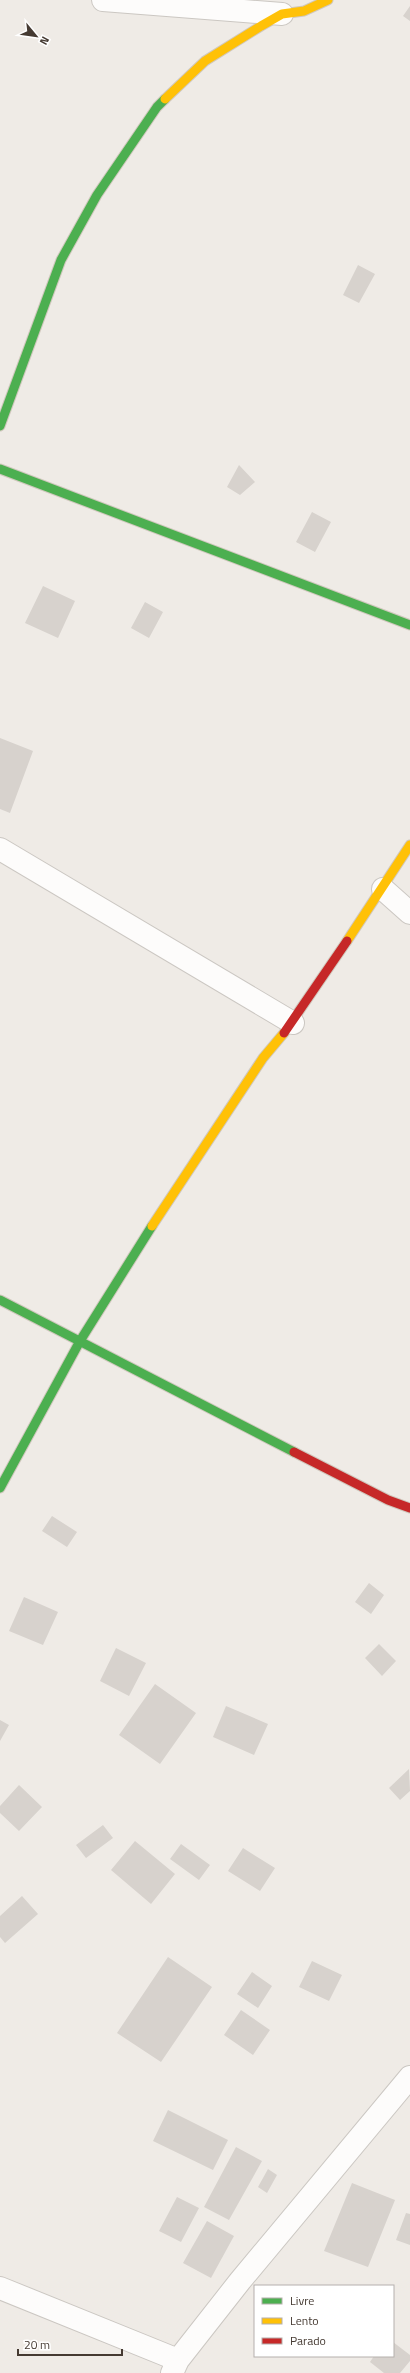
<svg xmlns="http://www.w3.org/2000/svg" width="410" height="2373" font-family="'Titillium Web',sans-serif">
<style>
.building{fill:#d7d2cd}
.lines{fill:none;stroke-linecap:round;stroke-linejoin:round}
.street-casing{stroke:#cbc7c2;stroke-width:24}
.fast-casing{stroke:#d0c8bd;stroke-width:11}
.slow-casing{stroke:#d0c8bd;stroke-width:11}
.jam-casing{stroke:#d0c8bd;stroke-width:11}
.street{stroke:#fdfcfb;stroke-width:22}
.fast{stroke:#4caf50;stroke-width:9}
.slow{stroke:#ffc107;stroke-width:9}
.jam{stroke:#c62828;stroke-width:9}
</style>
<rect width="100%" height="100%" fill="#efebe6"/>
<path class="building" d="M410 6V21L403 16Z
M358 265 375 274 359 303 343 295Z
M239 465 255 482 240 495 227 487Z
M312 512 331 522 315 552 296 542Z
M43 586 75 601 58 638 25 623Z
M145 602 163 612 149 638 131 628Z
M0 738 33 751 10 813 0 809Z
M52 1516 77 1532 67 1547 42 1531Z
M369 1583 384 1595 371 1614 355 1602Z
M24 1597 58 1612 43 1645 9 1631Z
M379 1644 396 1661 382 1676 365 1658Z
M116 1648 146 1663 129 1696 100 1681Z
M155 1684 196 1713 160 1764 119 1735Z
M226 1706 268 1724 254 1755 213 1737Z
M0 1720 9 1725 0 1741Z
M409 1769 410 1791 400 1800 389 1788Z
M19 1785 42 1807 19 1831 0 1813V1806Z
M103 1825 113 1838 86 1858 76 1845Z
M135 1841 175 1874 151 1904 111 1870Z
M181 1844 210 1865 199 1880 170 1859Z
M243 1848 275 1868 260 1891 228 1871Z
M22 1896 38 1914 5 1943 0 1937V1916Z
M168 1957 212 1987 161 2062 117 2033Z
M312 1961 342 1975 329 2001 299 1987Z
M252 1972 272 1986 258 2008 237 1994Z
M241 2010 270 2030 253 2055 224 2035Z
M168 2110 228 2140 213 2170 153 2141Z
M236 2147 262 2161 229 2220 204 2207Z
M268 2169 277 2175 267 2193 258 2187Z
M352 2183 395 2200 368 2267 324 2251Z
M177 2197 199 2208 181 2242 159 2231Z
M406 2213 410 2214V2245L396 2240Z
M207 2221 234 2236 211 2278 183 2263Z
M393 2342 410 2355V2361L400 2373H384L370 2362 374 2356H393Z"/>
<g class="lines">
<g class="street-casing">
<path id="street" d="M103 0 282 14
M0 849 293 1023
M383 889 410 913
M0 2288 178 2360
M172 2373 178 2360 240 2281 410 2077"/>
</g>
<g class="fast-casing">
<path id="fast" d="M0 426 61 260 97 195 157 107 165 99
M0 469 410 625
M0 1300 294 1452
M0 1488 80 1341 152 1226"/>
</g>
<g class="slow-casing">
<path id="slow" d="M165 99 205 61 261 26 282 14 304 11 328 0
M347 941 410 845
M152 1226 263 1058 284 1033"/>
</g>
<g class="jam-casing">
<path id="jam" d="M284 1033 347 941
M294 1452 388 1500 410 1508"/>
</g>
<use href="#street" class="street"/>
<use href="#fast" class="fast"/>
<use href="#slow" class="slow"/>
<use href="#jam" class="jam"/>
</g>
<rect x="254" y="2285" width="140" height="72" fill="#ffffff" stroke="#b5b0ad"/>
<rect x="262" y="2298" width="20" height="6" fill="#4caf50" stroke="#b5b0ad"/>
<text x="290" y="2305" font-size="12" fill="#453a32">Livre</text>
<rect x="262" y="2318" width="20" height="6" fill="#ffc107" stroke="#b5b0ad"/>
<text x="290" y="2325" font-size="12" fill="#453a32">Lento</text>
<rect x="262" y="2338" width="20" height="6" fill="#c62828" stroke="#b5b0ad"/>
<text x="290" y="2345" font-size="12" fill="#453a32">Parado</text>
<g transform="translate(36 36) rotate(119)" stroke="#ffffff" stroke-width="3" paint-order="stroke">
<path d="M0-3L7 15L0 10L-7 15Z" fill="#453a32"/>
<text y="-6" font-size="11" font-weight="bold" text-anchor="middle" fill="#453a32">N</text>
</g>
<path d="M18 2349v6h104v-6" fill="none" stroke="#453a32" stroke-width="2"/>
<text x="24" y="2349" font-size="12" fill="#453a32" stroke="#ffffff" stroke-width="3" paint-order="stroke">20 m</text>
</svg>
